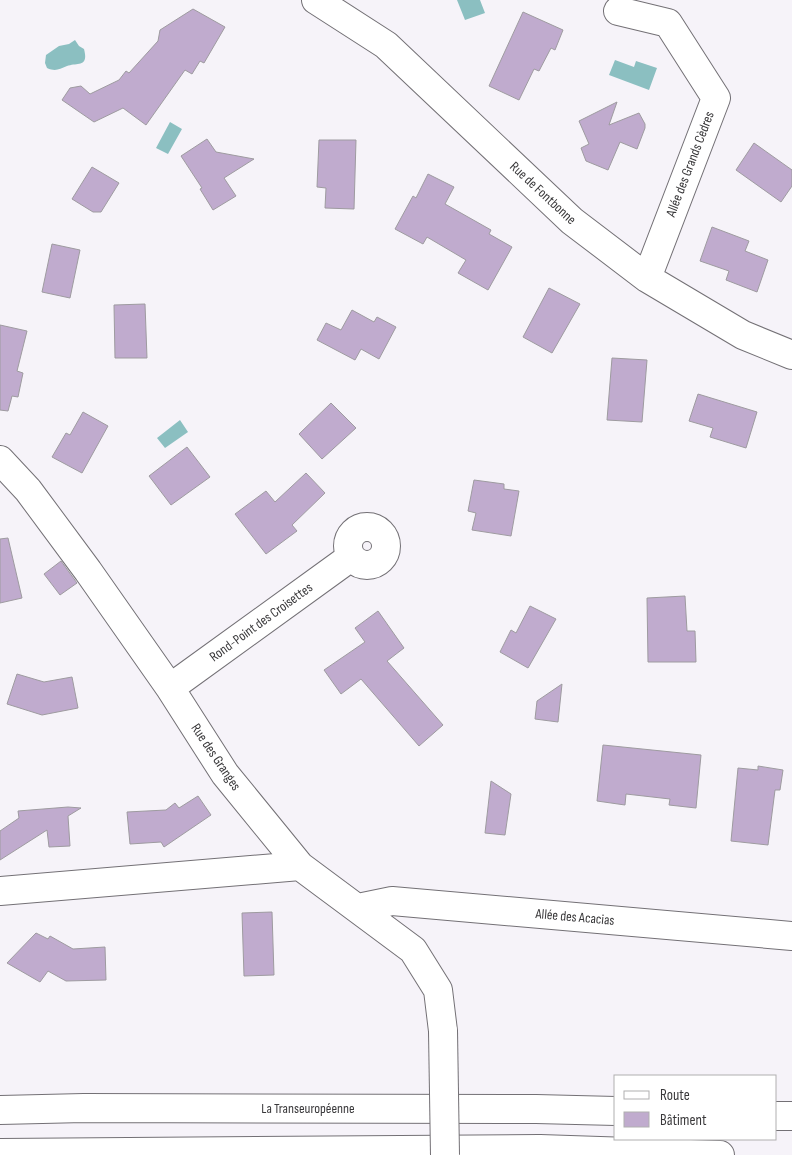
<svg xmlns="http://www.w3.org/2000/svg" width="792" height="1155" font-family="'Sofia Sans Condensed',sans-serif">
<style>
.water{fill:#8bbfc1}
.building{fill:#c0abce;stroke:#9e9ba0}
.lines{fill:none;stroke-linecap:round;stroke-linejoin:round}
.minor-casing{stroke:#737075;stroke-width:30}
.motorway-casing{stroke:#737075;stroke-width:30}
.minor{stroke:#fff;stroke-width:28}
.motorway{stroke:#fff;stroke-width:28}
.minor-bridge-casing{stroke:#737075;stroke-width:30;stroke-linecap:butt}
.minor-bridge{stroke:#fff;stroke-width:28}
.labels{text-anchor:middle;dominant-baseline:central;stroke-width:4.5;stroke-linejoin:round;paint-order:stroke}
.street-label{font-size:14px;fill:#39383a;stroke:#fff}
</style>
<rect width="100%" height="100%" fill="#f6f3f9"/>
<path class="water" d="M457 0H480L485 13 465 20Z
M75 40 79 46 84 49C89 68 77 62 67 66 59 69 56 72 47 68L45 63 46 55 59 46 69 44Z
M615 60 634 67 636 61 657 68 649 90 609 75Z
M170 122 182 129 168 154 156 148Z
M180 420 188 432 165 448 157 438Z"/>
<path class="building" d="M193 9 225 27 204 63 200 61 192 74 185 70 146 125 123 108 94 122 62 100 70 88 81 86 90 94 119 80 126 71 129 73 158 41 160 30Z
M523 12 563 30 555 50 551 48 539 71 534 69 519 100 489 86Z
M617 102 609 125 639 113 645 124V128L637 149 620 142 608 170 586 161 581 148 589 144 579 121Z
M207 139 216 152 254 159 224 178 236 196 213 210 200 189 202 188 181 156Z
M319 140H356L354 209 325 208 326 188 317 187Z
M754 143 792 170V186L781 202 736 170Z
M92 167 119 183 101 212H93L72 199Z
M428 174 454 187 445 204 491 230 489 234 512 247 488 290 458 273 466 260 427 237 423 244 395 229 413 196 416 198Z
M712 227 749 241 745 251 768 260 757 292 726 280 729 271 700 261Z
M52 244 80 250 70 298 42 292Z
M549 288 580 304 552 353 523 337Z
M145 304 147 358H115L114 305Z
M352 310 374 322 377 317 396 327 379 359 361 349 355 360 317 340 326 323 341 330Z
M0 325 27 331 17 371 23 373 18 397 12 396 8 411 0 410Z
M612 358 647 360 642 422 607 420Z
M698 394 757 412 746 448 710 437 713 428 689 421Z
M331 403 356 428 322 459 299 434Z
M83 412 108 426 82 473 52 457 66 433 70 435Z
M187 447 210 477 171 505 149 476Z
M306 473 325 493 292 525 297 531 266 554 235 514 266 491 275 502Z
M474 480 504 484V489L519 491 511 536 472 530 476 513 468 511Z
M8 538 22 598 0 603V539Z
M61 561 77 583 60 595 44 574Z
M685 596 687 631H695L696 662H648L647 598Z
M530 606 556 619 528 668 500 652 511 630 516 633Z
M378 611 404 648 387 661 443 725 419 746 361 679 341 694 324 670 365 642 355 628Z
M17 674 44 682 72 677 78 708 42 715 7 704Z
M562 684 558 722 535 719 537 701Z
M603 745 701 755 696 808 669 805 670 799 626 794 625 805 597 801Z
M758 766 783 770 780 790H775L768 845 731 841 738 768 758 770Z
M491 781 511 794 505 835 485 833Z
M198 796 211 815 164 847 161 842 130 844 127 812 166 810 175 803 179 808Z
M68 807 81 808 68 816 70 846 49 847 47 830 0 860V831L19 818 18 811Z
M272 912 274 975 244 976 242 913Z
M36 933 48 939 50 936 73 949 105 947 106 980 66 981 48 971 40 982 7 963Z"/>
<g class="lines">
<g class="minor-casing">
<path id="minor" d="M316 0 386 45 572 221 647 278 743 335 792 355
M618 11 668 23 716 98 647 278
M0 460 28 490 88 571 170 688 225 774 300 866 413 950 438 990 443 1031
M348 546a19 19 0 1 1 38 0a19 19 0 1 1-38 0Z
M170 688 351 557
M0 891 300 866
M358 908 392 901 792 936"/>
</g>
<g class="motorway-casing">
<path id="motorway" d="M0 1110 84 1108 536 1109 616 1111
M776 1116H792
M0 1153 540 1149 720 1155"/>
</g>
<use href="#minor" class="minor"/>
<use href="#motorway" class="motorway"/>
<g class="minor-bridge-casing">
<path id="minor-bridge" d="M443 1031 445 1155"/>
</g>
<use href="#minor-bridge" class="minor-bridge"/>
</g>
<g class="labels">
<g class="street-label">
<text transform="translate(690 164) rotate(-69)">Allée des Grands Cèdres</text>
<text transform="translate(543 193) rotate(43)">Rue de Fontbonne</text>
<text transform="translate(261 622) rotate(-36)">Rond-Point des Croisettes</text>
<text transform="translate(216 757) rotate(56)">Rue des Granges</text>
<text transform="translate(575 917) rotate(5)">Allée des Acacias</text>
<text x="308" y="1108">La Transeuropéenne</text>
</g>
</g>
<rect x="614" y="1075" width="162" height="65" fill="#ffffff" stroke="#b0afb0"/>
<rect x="624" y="1091" width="25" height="8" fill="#ffffff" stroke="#b0afb0"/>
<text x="660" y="1100" font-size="15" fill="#39383a">Route</text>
<rect x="624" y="1112" width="25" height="15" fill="#c0abce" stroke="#b0afb0"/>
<text x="660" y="1125" font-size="15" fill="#39383a">Bâtiment</text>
</svg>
